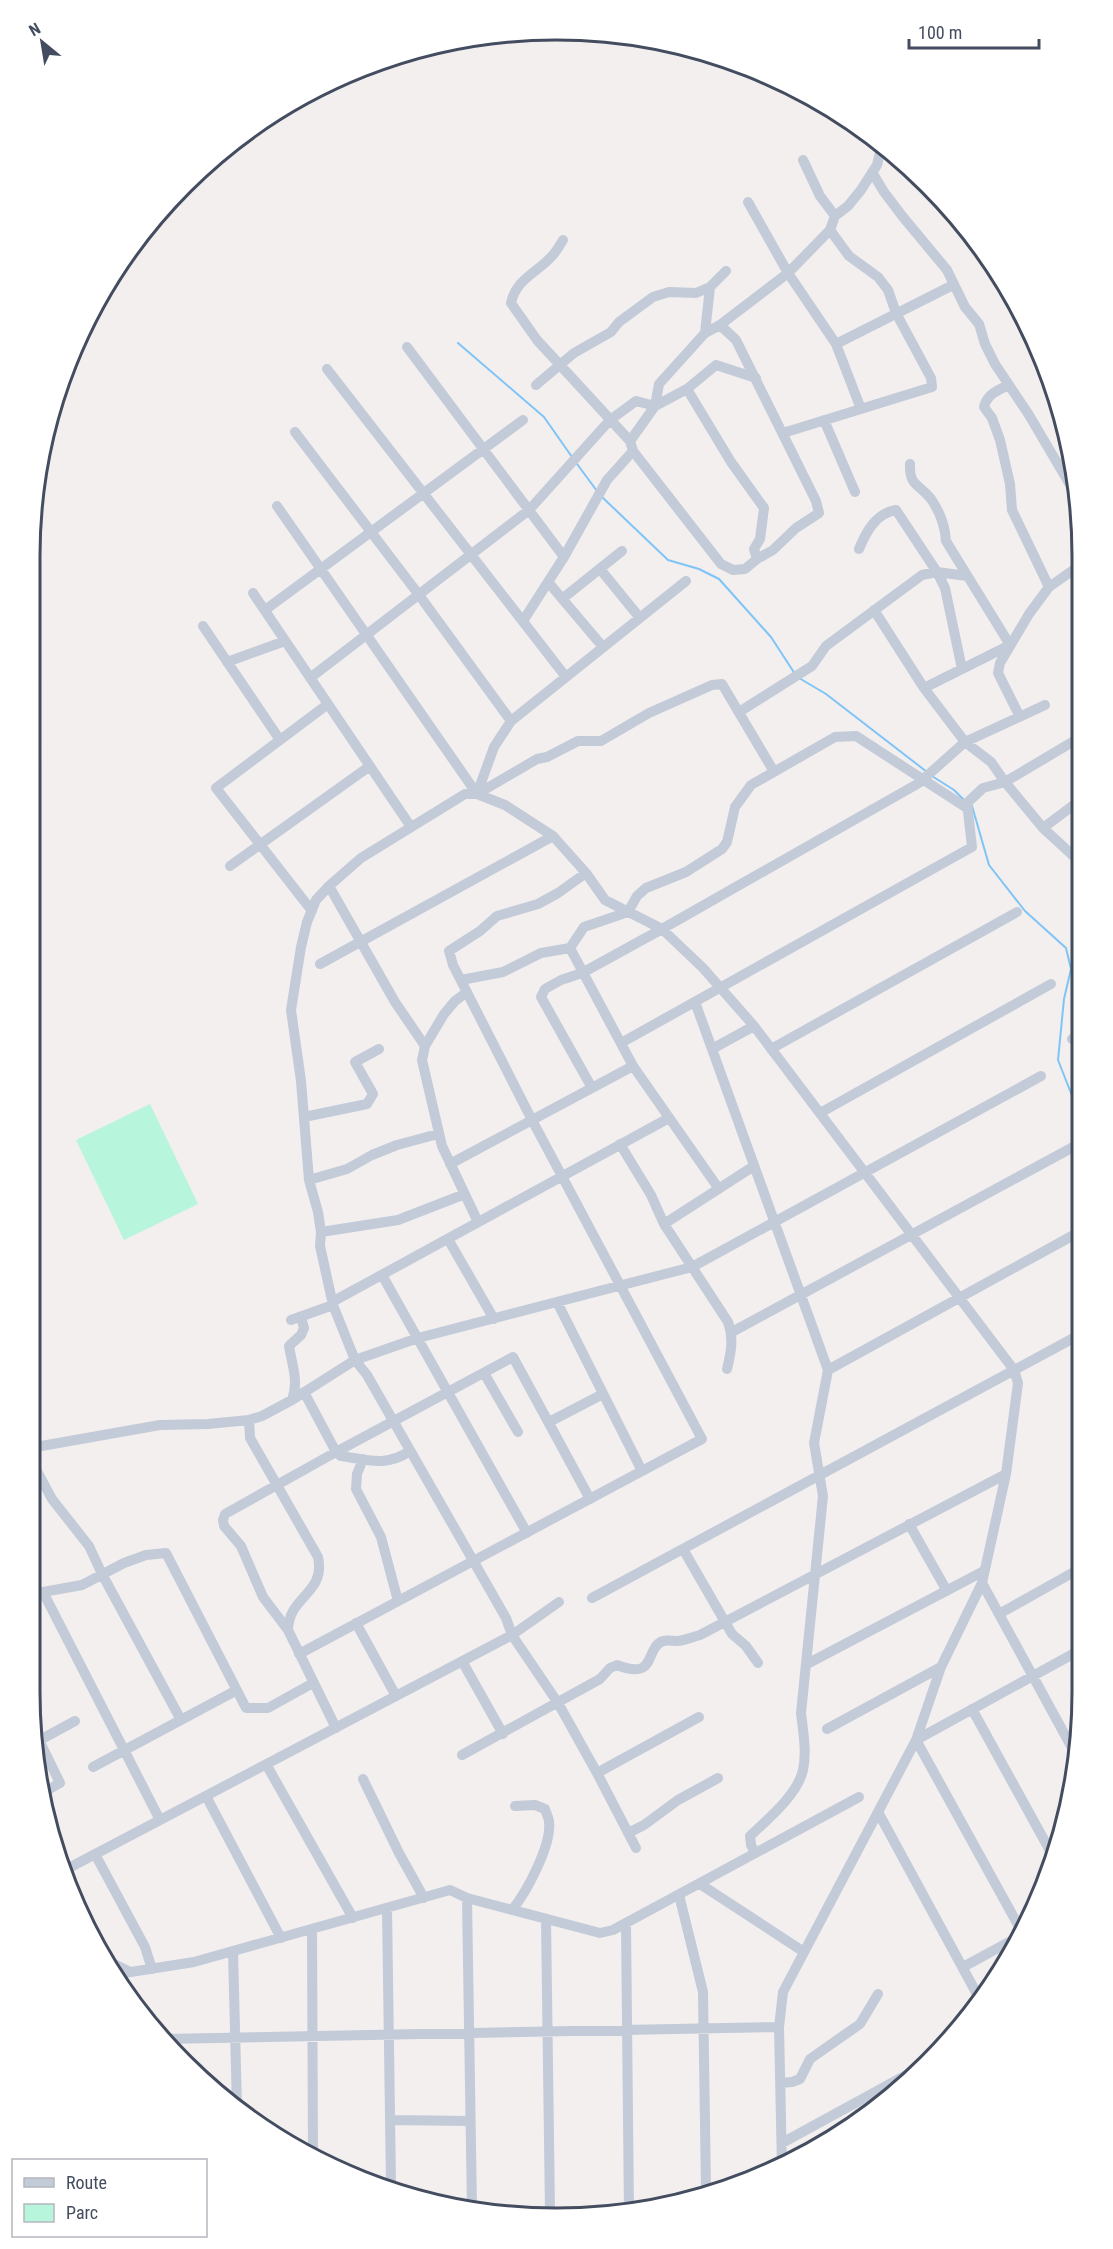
<svg xmlns="http://www.w3.org/2000/svg" width="1113" height="2249" font-family="'Roboto Condensed',sans-serif">
<style>
.green{fill:#b8f5dd}
.lines{fill:none;stroke-linecap:round;stroke-linejoin:round}
.stream{stroke:#7fc4f7;stroke-width:2}
.minor{stroke:#c3cad8;stroke-width:10}
.rim{fill:none;stroke:#444c5f;stroke-width:3}
</style>
<rect width="100%" height="100%" fill="#f2efee"/>
<path class="green" d="M150 1104 198 1204 124 1240 76 1140Z"/>
<g class="lines">
<path class="stream" d="M458 343 544 417 572 457
M577 464 597 491
M602 497 668 560 699 569 719 579 771 637 795 674
M799 678 826 694 927 772
M932 776 954 790 965 801
M972 806 989 865 1025 911 1066 948 1071 969 1064 999 1058 1060 1080 1116"/>
<path class="minor" d="M803 160 820 196 835 216
M872 172 884 192 903 217 947 270 965 307 979 324 985 344 995 364 1029 415 1079 500
M748 202 788 273 836 344 861 409
M563 240C560 245 556 252 552 256 537 273 516 279 511 303L537 340 630 441
M705 333 710 287 726 271
M836 344 953 285
M407 347 564 557
M327 369 566 677
M536 385 574 353 611 332 619 322 653 297 669 292 696 293 710 287
M1009 385C998 390 987 394 984 407L992 418 1000 440 1010 484 1012 510 1049 587
M687 389 731 462 764 508 760 539 754 549 757 559
M824 420 855 492
M295 432 419 595 511 721
M783 433 932 387 931 378 896 313 888 290 878 277 849 256 830 230
M633 451 721 564 733 570 745 569 757 559 773 550 796 528 819 513 816 501 736 340 720 325
M910 464C909 487 920 484 931 499 940 512 945 525 946 541L1010 645 924 688
M277 506 477 794
M859 549C866 532 876 513 896 510L937 572 945 588 962 669
M600 569 640 618
M548 582 603 647
M253 593 411 827
M562 599 622 551
M265 610 523 420
M874 610 924 688 965 742 991 762 1005 782 1043 828 1080 862
M523 621 564 557 607 480 633 451 630 441 655 406 687 389 716 365 756 378
M203 626 280 740
M227 662 285 641
M310 678 529 510 610 420 636 401 655 406 659 384 705 333 720 325 788 273 830 230 835 216 848 206 861 190 877 165 882 144
M739 712 812 666 826 646 922 575 937 572 967 576
M1019 715 998 673 1000 663 1029 614 1049 587 1079 566
M477 794 537 759 547 757 578 741H601L649 713 712 685 722 684 773 770
M477 794 494 747 511 721 686 581
M1043 828 1079 801
M230 866 370 766
M329 886 395 1002 425 1046
M312 911 216 788 328 704
M570 948 633 1066 719 1189
M320 964 553 836
M461 980 503 972 541 953 570 948 584 927 628 912 637 896 646 888 686 872 722 849 727 842 735 807 751 785 835 737 856 736 967 808
M467 992 455 1001 444 1014 425 1046 422 1060 442 1146 478 1222
M695 1002 828 1370 814 1443 823 1496 801 1713C803 1731 807 1752 803 1770 798 1794 768 1819 750 1836L751 1845 755 1853
M1072 1039 1080 1035
M621 1043 972 847 967 803 983 788 1005 782 1079 738
M712 1049 754 1026
M771 1049 1017 912
M592 1088 541 997 545 989 561 980 582 973 662 929 919 783 965 742 1045 705
M820 1113 1051 984
M304 1117 367 1104 373 1094 355 1062 379 1049
M620 1144 651 1195 664 1224 728 1322C734 1338 731 1353 727 1369
M450 1164 633 1066
M309 1180 347 1169 372 1155 397 1145 438 1134
M664 1224 754 1166
M321 1232 398 1220 465 1194
M448 1239 494 1319
M382 1275 527 1533
M332 1302 669 1118
M557 1302 642 1471
M291 1320 333 1305
M732 1332 1075 1146
M828 1370 1081 1231
M484 1373 518 1432
M304 1392 336 1452 513 1357 590 1499
M292 1400C299 1381 292 1365 289 1346L301 1335 304 1328 301 1317
M249 1420 250 1438 318 1557C326 1594 289 1595 288 1630L336 1728
M549 1422 603 1394
M30 1448 160 1425 208 1424 249 1420 262 1416 292 1400 355 1360 418 1338 692 1267 1041 1076
M30 1458 52 1499 89 1546 102 1574 181 1720
M363 1459 357 1474 356 1489 381 1537 398 1601
M909 1524 947 1591
M683 1549 732 1634 746 1646 758 1663
M982 1583 1077 1757
M592 1598 1081 1334
M999 1614 1081 1568
M356 1623 396 1696
M288 1630 263 1597 241 1546 224 1526 223 1520 225 1514 336 1452 341 1456C368 1460 386 1467 410 1451
M299 1654 702 1439 532 1120 453 965 449 951 480 931 497 916 538 904 558 893 586 873
M462 1661 503 1734
M807 1664 984 1571
M972 1709 1054 1858
M827 1729 941 1667
M37 1736 60 1783 46 1791
M916 1740 1023 1934
M916 1740 1082 1649
M38 1741 75 1721
M462 1755 600 1679 610 1668 617 1665C658 1681 644 1648 663 1641 668 1640 673 1641 677 1641 685 1641 692 1637 700 1635L1006 1474
M266 1764 353 1918
M93 1767 237 1690
M597 1773 699 1717
M363 1779 399 1853 424 1898
M206 1796 281 1938
M878 1812 978 1996
M160 1820 43 1592 82 1585 124 1563 146 1555 166 1553 246 1708H268L313 1683
M628 1833 644 1825 678 1800 718 1778
M636 1848 597 1773 558 1703 512 1635 506 1618 367 1375 355 1360 333 1305 320 1246 321 1232 318 1212 309 1180 301 1081 291 1010 301 947 307 922 316 900 329 886 361 858 465 794H477L505 805 553 836 586 873 605 900 662 929 703 968 754 1026 1014 1370 1018 1383 1006 1474 982 1583 941 1667 916 1740 783 1992 779 2027 782 2167
M95 1854 145 1947 152 1969
M63 1871 512 1635 559 1602
M700 1884 804 1952
M679 1895 703 1992 706 2190
M467 1898 472 2209
M387 1908 391 2185
M512 1910C526 1893 552 1845 549 1822 549 1818 546 1813 545 1809L535 1805 515 1806
M546 1919 550 2212
M626 1924 629 2213
M312 1929 313 2156
M233 1951 237 2108
M112 1963 130 1972
M963 1967 1022 1935
M118 1974 194 1962 450 1890 467 1898 600 1933 613 1930 859 1797
M163 2039 779 2027
M781 2083 792 2082 800 2079 810 2059 860 2024 878 1994
M390 2120 470 2121
M782 2143 932 2061"/>
</g>
<path d="M0 0H1113V2249H0ZM556 40H556A516 516 0 0 1 1072 556V1692A516 516 0 0 1 556 2208H556A516 516 0 0 1 40 1692V556A516 516 0 0 1 556 40Z" fill="#fff" fill-rule="evenodd"/>
<path class="rim" d="M556 40H556A516 516 0 0 1 1072 556V1692A516 516 0 0 1 556 2208H556A516 516 0 0 1 40 1692V556A516 516 0 0 1 556 40Z"/>
<rect x="12" y="2159" width="195" height="78" fill="#ffffff" stroke="#b4b7bf" stroke-width="1.5"/>
<rect x="24" y="2178" width="30" height="9" fill="#c3cad8" stroke="#b4b7bf" stroke-width="1.5"/>
<text x="66" y="2189" font-size="18" fill="#444c5f">Route</text>
<rect x="24" y="2204" width="30" height="18" fill="#b8f5dd" stroke="#b4b7bf" stroke-width="1.5"/>
<text x="66" y="2219" font-size="18" fill="#444c5f">Parc</text>
<g transform="translate(42 42) rotate(330)" stroke="#ffffff" stroke-width="4.5" paint-order="stroke">
<path d="M0-4.5L10 22L0 15L-10 22Z" fill="#444c5f"/>
<text y="-9" font-size="16" font-weight="bold" text-anchor="middle" fill="#444c5f">N</text>
</g>
<path d="M909 39v9h130v-9" fill="none" stroke="#444c5f" stroke-width="3"/>
<text x="918" y="39" font-size="18" fill="#444c5f" stroke="#ffffff" stroke-width="4.5" paint-order="stroke">100 m</text>
</svg>
